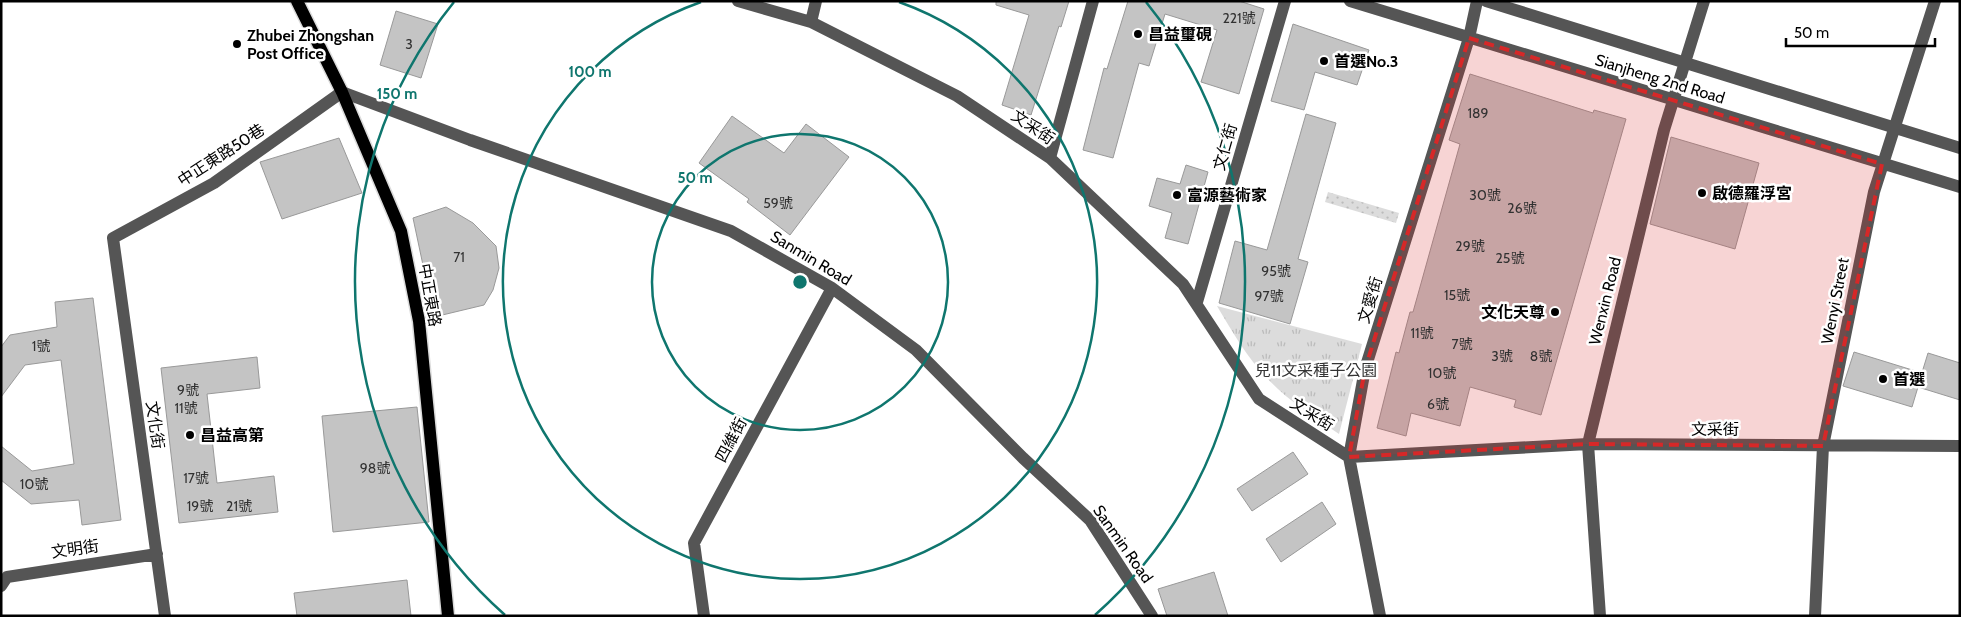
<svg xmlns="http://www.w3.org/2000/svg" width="1961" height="617" font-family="Cabin,'Noto Sans TC',sans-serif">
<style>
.grass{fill:url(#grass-tufts)}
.garden{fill:url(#garden-dots)}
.building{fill:#c4c4c4;stroke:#999}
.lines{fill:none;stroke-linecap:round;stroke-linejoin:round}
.major-casing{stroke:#dbdbdb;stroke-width:15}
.minor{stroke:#555;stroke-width:12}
.major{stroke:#000;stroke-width:12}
.marked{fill:#d62828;fill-opacity:0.2;stroke:#d62828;stroke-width:4;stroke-dasharray:10 6;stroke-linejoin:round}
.ring{fill:none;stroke:#0f766e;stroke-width:2.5}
.poi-dot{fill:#000;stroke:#fff;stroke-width:2}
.labels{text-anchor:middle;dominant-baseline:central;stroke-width:5;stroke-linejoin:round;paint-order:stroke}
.number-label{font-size:14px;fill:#313131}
.poi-label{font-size:16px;font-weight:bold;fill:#000;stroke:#fff;text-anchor:start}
.street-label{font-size:16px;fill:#000;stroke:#fff}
.park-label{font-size:16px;fill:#333;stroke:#fff}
.centre{fill:#0f766e;stroke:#fff;stroke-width:2.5}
.ring-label{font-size:15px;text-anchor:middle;font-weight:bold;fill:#0f766e;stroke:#fff;stroke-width:5;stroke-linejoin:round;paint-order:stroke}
</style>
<defs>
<pattern id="grass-tufts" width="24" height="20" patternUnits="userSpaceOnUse" patternTransform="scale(1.25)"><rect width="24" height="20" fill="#dcdcdc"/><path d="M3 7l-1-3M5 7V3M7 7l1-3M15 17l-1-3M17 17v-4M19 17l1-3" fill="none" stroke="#bbb"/></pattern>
<pattern id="garden-dots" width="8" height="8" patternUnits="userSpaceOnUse" patternTransform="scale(1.25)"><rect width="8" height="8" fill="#dcdcdc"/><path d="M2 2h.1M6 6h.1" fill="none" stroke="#bbb" stroke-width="1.8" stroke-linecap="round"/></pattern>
</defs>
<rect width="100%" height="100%" fill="#fff"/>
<path class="grass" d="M1217 306 1362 344 1339 434C1315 417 1288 401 1268 379 1247 358 1232 331 1217 306Z"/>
<path class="garden" d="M1328 192 1399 213 1396 223 1325 202Z"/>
<path class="building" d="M996 1H1069L1061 27 1059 26 1031 115 1002 105 1029 15 996 5Z
M1128 1H1239L1264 9 1239 94 1201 82 1217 30 1165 14 1149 66 1139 63 1113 158 1083 150 1104 68 1107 69Z
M396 11 438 24 421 78 380 65Z
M1293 24 1369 50 1357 85 1315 72 1304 110 1271 101Z
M1470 74 1593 113 1594 110 1626 119 1541 415 1514 407 1516 400 1470 387 1460 426 1411 413 1406 436 1377 428 1396 352 1399 353 1410 312H1413L1460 144 1449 140Z
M1306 114 1336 123 1298 259 1308 262 1290 324 1219 303 1235 241 1267 250Z
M732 116 784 153 806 124 849 157 790 235 747 202 749 199 699 163Z
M1671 137 1759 163 1735 249 1650 224Z
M339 138 362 193 282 219 260 162Z
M1186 165 1208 172 1188 244 1165 238 1172 213 1149 206 1157 178 1180 184Z
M446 207 473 223 496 246 499 268 493 290 484 305 434 317 413 218Z
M93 298 121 520 82 525 79 500 31 504 1 480V446L32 471 74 464 61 360 25 365 1 397V347L10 335 57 327 55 302Z
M1854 352 1922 373 1920 379 1928 353 1960 363V400L1918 387 1912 407 1843 386Z
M257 357 260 388 207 394 217 483 274 476 278 512 179 523 161 368Z
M417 407 429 522 333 532 322 416Z
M1293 452 1308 474 1252 511 1237 489Z
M1322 502 1336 524 1281 562 1266 539Z
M1214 572 1228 616H1167L1158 589Z
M407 580 411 616H297L294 593Z"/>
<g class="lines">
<g class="major-casing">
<path id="major" d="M297 1 342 92 401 231 419 321 448 616"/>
</g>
<path class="minor" d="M738 1 811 22 957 96 1050 158 1183 284 1259 399 1349 457 1588 444 1960 446
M1350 1 1960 187
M1486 1 1960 148
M811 22 816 1
M1050 158 1093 1
M1197 302 1285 1
M1 586 7 577 157 554
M165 616 113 238 214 183 342 92 470 140 731 231 832 288 916 350 1023 458 1090 520 1152 616
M704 616 694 543 832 288
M1380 616 1349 457 1365 369 1469 38 1477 1
M1600 616 1588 444 1664 130 1704 1
M1815 616 1823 446 1874 192 1935 1"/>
<use href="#major" class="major"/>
</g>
<path class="marked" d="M1469 38 1882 164 1823 446 1588 444 1349 457 1365 369Z"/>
<g class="ring">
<circle cx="800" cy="282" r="148"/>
<path d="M899 2A297 297 0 1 1 701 2"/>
<path d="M505 615A445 445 0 0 1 454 2M1146 2A445 445 0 0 1 1095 615"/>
</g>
<g class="poi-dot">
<circle cx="1138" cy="34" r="5"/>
<circle cx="237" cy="44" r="5"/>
<circle cx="1324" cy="61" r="5"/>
<circle cx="1702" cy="193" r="5"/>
<circle cx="1177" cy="195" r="5"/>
<circle cx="1555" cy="312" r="5"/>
<circle cx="1883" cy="379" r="5"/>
<circle cx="190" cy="435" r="5"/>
</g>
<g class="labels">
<g class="number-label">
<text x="1239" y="18">221號</text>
<text x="409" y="44">3</text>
<text x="1478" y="113">189</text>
<text x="1485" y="195">30號</text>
<text x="778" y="203">59號</text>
<text x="1522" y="208">26號</text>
<text x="1470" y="246">29號</text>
<text x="459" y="257">71</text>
<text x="1510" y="258">25號</text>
<text x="1276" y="271">95號</text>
<text x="1457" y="295">15號</text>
<text x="1269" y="296">97號</text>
<text x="1422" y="333">11號</text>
<text x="1462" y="344">7號</text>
<text x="41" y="346">1號</text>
<text x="1502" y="356">3號</text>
<text x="1541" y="356">8號</text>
<text x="1442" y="373">10號</text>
<text x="188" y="390">9號</text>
<text x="1438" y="404">6號</text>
<text x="186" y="408">11號</text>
<text x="375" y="468">98號</text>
<text x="196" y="478">17號</text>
<text x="34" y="484">10號</text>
<text x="200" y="506">19號</text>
<text x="239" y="506">21號</text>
</g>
<g class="poi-label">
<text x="1148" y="34">昌益璽硯</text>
<text x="247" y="35">Zhubei Zhongshan<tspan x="247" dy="18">Post Office</tspan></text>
<text x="1334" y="61">首選No.3</text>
<text x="1712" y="193">啟德羅浮宮</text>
<text x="1187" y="195">富源藝術家</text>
<text x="1545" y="312" text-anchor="end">文化天尊</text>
<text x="1893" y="379">首選</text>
<text x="200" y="435">昌益高第</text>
</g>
<g class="street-label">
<text transform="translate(1660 79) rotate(17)">Sianjheng 2nd Road</text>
<text transform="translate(1033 127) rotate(34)">文采街</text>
<text transform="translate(1225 147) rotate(-74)">文仁街</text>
<text transform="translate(221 155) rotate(-33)">中正東路50巷</text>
<text transform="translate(811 258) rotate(31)">Sanmin Road</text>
<text transform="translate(430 295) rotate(80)">中正東路</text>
<text transform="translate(1370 300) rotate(-73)">文愛街</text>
<text transform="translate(1605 301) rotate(-76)">Wenxin Road</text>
<text transform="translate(1835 301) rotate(-79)">Wenyi Street</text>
<text transform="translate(1312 414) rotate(32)">文采街</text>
<text transform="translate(155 425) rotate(82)">文化街</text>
<text x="1715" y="429">文采街</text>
<text transform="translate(731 440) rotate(-62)">四維街</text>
<text transform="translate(1123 544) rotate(55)">Sanmin Road</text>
<text transform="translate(75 549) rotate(-8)">文明街</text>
</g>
<g class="park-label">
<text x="1316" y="370">兒11文采種子公園</text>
</g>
</g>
<circle cx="800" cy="282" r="8" class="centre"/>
<g class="ring-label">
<text x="590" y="77">100 m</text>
<text x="397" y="99">150 m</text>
<text x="695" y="183">50 m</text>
</g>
<rect width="1961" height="617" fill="none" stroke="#000000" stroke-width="5"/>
<path d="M1786 38v8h149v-8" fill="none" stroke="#000000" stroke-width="2.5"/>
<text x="1794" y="38" font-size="15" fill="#000000" stroke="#ffffff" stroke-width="4" paint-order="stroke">50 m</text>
</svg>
